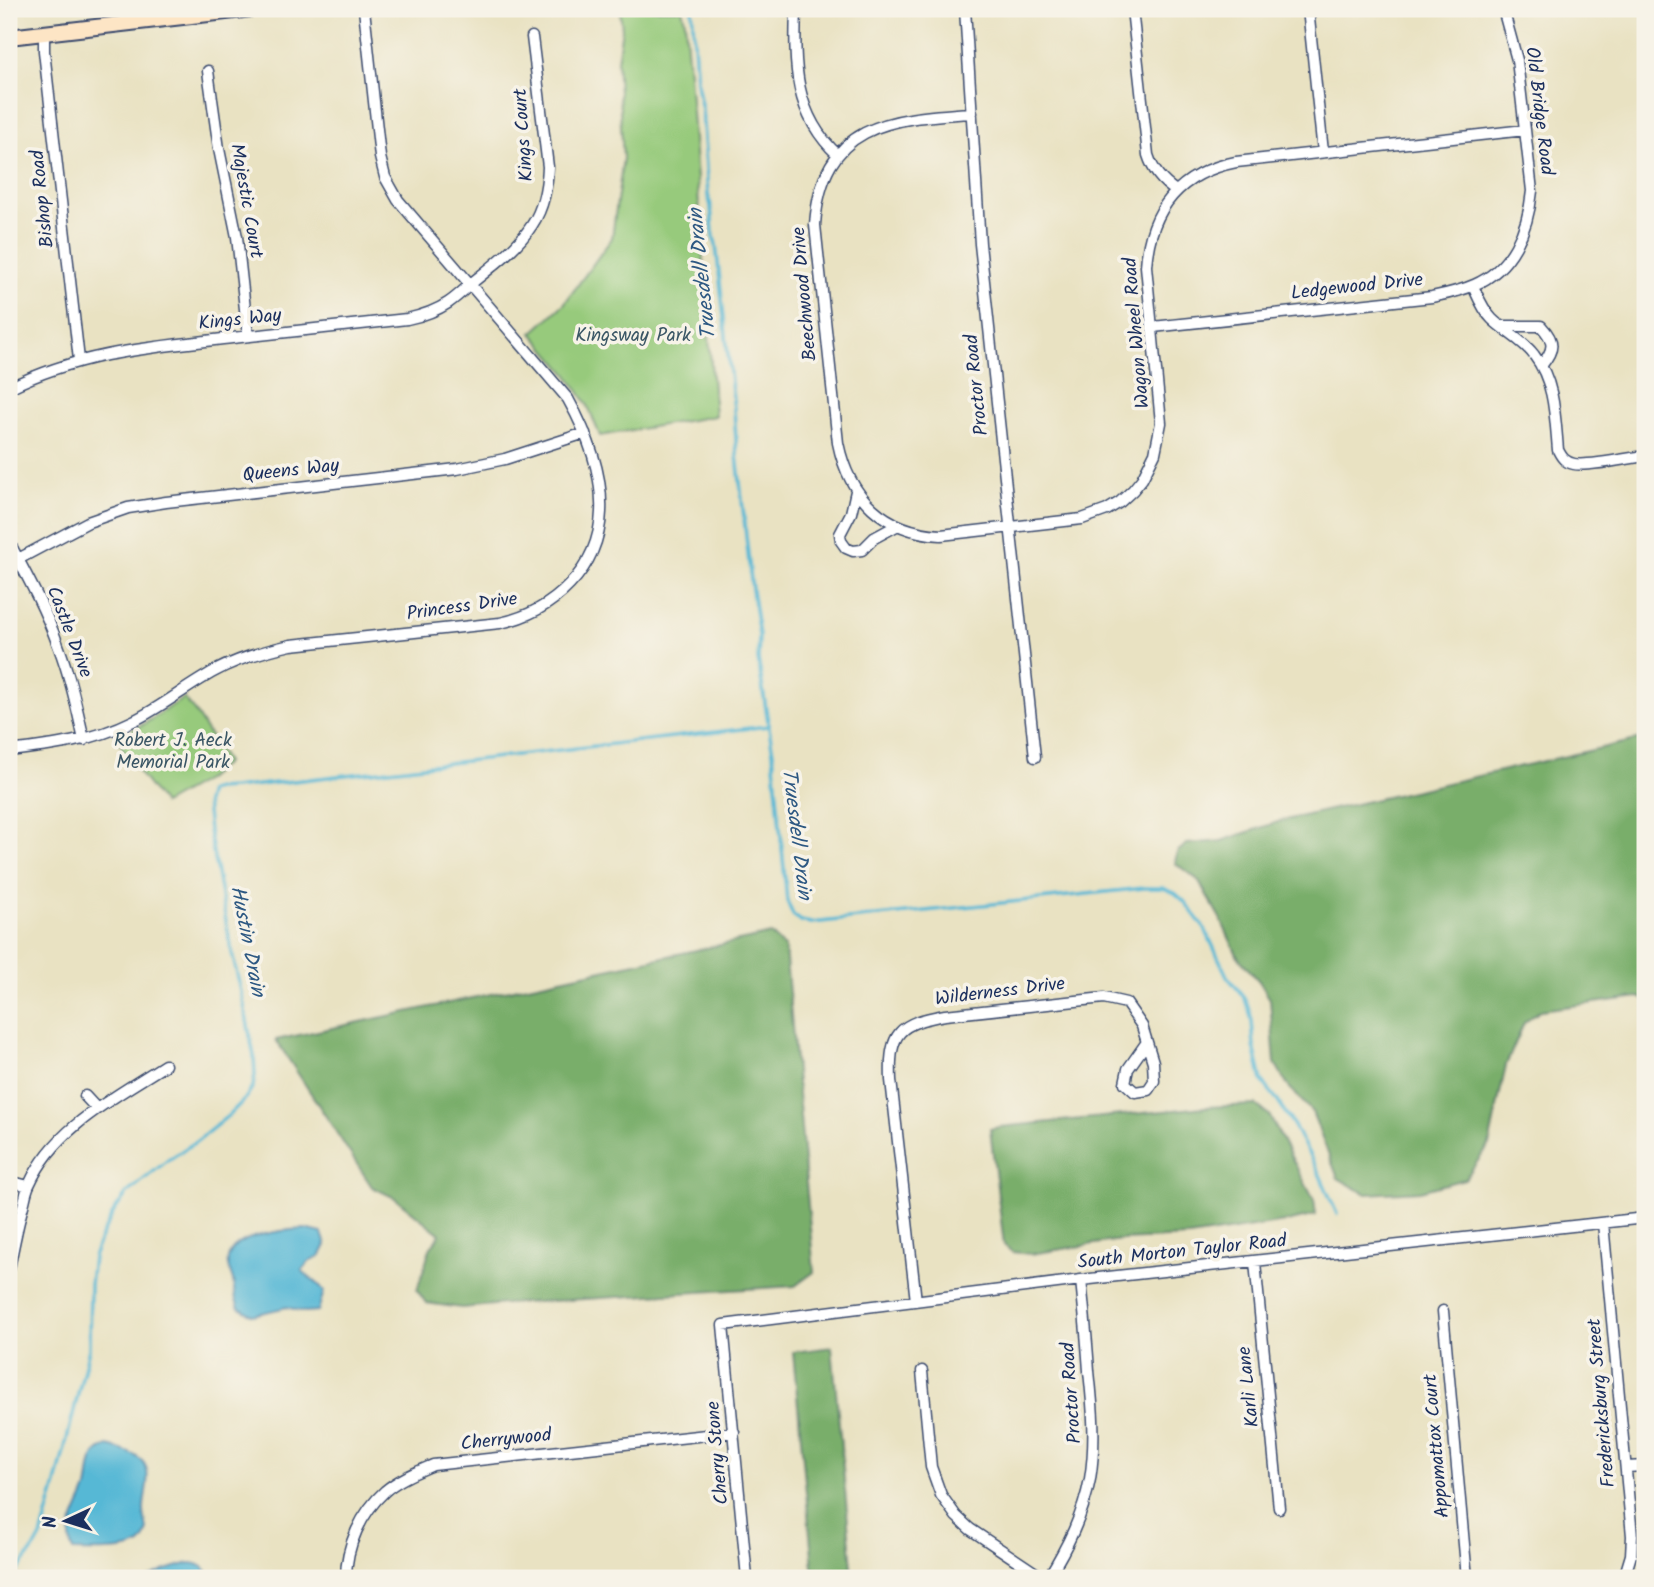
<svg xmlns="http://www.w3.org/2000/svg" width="1654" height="1587" font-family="Kalam,sans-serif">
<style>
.green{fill:#97ca7b;stroke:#597c6c;stroke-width:2}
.forest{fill:#79ae6b;stroke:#4a6e64;stroke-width:2}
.water{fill:#56b8d5;stroke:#38749a;stroke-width:2}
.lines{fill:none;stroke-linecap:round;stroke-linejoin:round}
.stream{stroke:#56b8d5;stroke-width:3.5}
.street-casing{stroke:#3a4a6d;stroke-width:13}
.secondary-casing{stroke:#3a4a6d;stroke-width:18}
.street{stroke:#fff;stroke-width:10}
.secondary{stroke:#fde5c5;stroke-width:14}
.labels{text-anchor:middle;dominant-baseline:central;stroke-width:7;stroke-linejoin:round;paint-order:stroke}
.street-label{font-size:19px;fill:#1b2f5e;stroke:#f7f3e8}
.park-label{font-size:19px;fill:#3a5665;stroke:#f7f3e8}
.water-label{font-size:21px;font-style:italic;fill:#2d5882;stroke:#f7f3e8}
</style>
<rect width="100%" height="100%" fill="#f7f3e8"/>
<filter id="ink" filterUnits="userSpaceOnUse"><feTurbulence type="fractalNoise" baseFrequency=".0143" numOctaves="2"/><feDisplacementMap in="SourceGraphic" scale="14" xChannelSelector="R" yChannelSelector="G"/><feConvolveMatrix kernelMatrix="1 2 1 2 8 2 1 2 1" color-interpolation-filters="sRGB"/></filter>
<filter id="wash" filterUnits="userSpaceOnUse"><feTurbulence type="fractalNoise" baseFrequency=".00686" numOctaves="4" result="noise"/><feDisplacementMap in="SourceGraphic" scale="28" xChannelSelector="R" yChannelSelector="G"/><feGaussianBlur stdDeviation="1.57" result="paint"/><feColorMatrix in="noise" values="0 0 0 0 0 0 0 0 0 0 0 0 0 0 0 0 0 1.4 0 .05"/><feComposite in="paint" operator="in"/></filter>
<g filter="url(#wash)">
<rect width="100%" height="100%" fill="#e9e2c2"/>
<path class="green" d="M620 9H682L685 21 715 416 600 436 587 404 568 375 532 333 564 304 612 238 623 158 617 61 622 29Z
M184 698 195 712 226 762 209 778 163 804 130 761 116 737 144 724Z"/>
<path class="forest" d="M1645 738V1000L1639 997 1541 1010 1524 1023 1506 1065 1489 1145 1465 1179 1420 1191 1366 1194 1338 1178 1312 1112 1289 1087 1275 1063 1270 999 1259 981 1238 957 1220 918 1198 880 1175 863 1177 852 1187 844 1221 841 1281 821Z
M771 934 785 948 814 1272 795 1286 504 1304 462 1308 426 1303 417 1290 430 1249 440 1234 395 1198 372 1187 276 1040Z
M1256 1105 1269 1115 1314 1200 1316 1215 1291 1221 1189 1237 1120 1240 1031 1254 1012 1252 1004 1245 990 1129 999 1127 1205 1107Z
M832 1347 853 1578H814L793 1352Z"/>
<path class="water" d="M305 1229 322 1233 326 1245 321 1255 309 1262 302 1270C310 1281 316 1279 324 1291L318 1311 304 1312 287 1307 253 1315 239 1308C235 1299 234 1291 233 1281 231 1272 225 1266 229 1255 238 1234 285 1230 305 1229Z
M108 1446C119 1449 135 1453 143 1462 153 1474 143 1496 144 1511 144 1518 147 1525 147 1532 146 1536 145 1539 142 1542 131 1554 89 1551 73 1551 63 1531 81 1507 87 1488 90 1477 88 1460 98 1451 101 1448 105 1448 108 1446Z
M189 1563C201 1563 206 1568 211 1578H149L166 1570Z"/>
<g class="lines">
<path class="stream" d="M692 9C695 42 694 76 702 109L708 195 711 206 713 233 716 245 734 409 737 455 752 590 759 635 758 659 773 753 787 901 793 915 801 921 811 923 1144 888H1163L1175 893 1184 901 1205 929 1227 976 1243 996 1249 1009 1252 1021 1254 1046 1262 1081 1275 1097 1294 1126 1319 1173 1337 1214
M12 1578 36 1546 41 1537 55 1488 89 1349 90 1284 93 1257 100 1239 113 1213 127 1193 168 1160 197 1141 229 1115 245 1099 253 1086 255 1075 254 1056 243 1000 232 953 209 831 206 802 209 791 216 789 233 788 768 726"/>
</g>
</g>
<g filter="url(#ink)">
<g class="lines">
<g class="street-casing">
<path id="street" d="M796 9C794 65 794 115 838 155
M965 9 980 244 1035 757
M1132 9 1148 155C1153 171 1162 182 1176 191
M1308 9 1323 152
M44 33V51L79 360
M208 71 219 149 237 237 248 336
M972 113C888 118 822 124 815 225L838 443C849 497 884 532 941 535L1082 519 1107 510 1120 502 1133 490 1142 479 1155 453 1161 423 1146 266C1150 209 1180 173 1236 162L1525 130
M1473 286C1478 297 1483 310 1492 319 1505 332 1523 340 1534 355 1555 382 1555 417 1558 450 1562 458 1565 462 1574 464 1587 467 1629 458 1645 456
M1501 326H1541C1555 341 1555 349 1541 366
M1153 327 1432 297C1446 294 1461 291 1474 285 1512 269 1528 230 1532 191L1517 60 1503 9
M9 388C81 352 153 347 232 338 290 332 349 325 407 319 421 316 436 311 448 303 457 297 465 289 473 282 494 265 518 247 532 225 544 207 547 187 548 167L532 37
M856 491 851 513 840 534 841 541 846 548 853 551 862 550 874 538 898 525
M9 542C27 576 45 609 58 645 70 676 77 708 84 740
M9 564 88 522 128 508 166 502 457 469 505 459 585 433
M9 751C52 746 93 741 133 721 162 707 187 686 215 671 239 658 264 651 291 645L500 623C553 612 599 569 601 512 603 472 587 433 568 399L398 200 385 177 380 157 364 9
M85 1096 97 1109
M9 1181 28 1186
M1603 1223 1632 1536 1631 1555 1624 1578
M1255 1262 1279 1508
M9 1269C13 1248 17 1227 23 1206 25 1199 26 1191 29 1185 55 1127 114 1098 165 1065
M916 1301 891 1080C889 1032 899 1023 945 1015L1104 998 1126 1003 1142 1026 1153 1062 1154 1081 1148 1090 1135 1092 1125 1083 1128 1069 1147 1042
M1443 1311 1467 1578
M922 1371 931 1467 941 1495 956 1516 970 1529 1043 1578
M1626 1467 1645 1466
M346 1578C346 1546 361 1513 385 1491 399 1479 417 1472 433 1465L734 1432
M747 1578 723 1325 1081 1280 1645 1218
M1048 1578C1067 1547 1083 1516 1090 1479 1096 1443 1093 1408 1089 1371 1087 1341 1084 1310 1081 1280"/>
</g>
<g class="secondary-casing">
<path id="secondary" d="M9 37 252 9"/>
</g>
<use href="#street" class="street"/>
<use href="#secondary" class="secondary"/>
</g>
</g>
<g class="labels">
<g class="street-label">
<text transform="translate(1539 111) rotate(83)">Old Bridge Road</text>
<text transform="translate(524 135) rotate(-94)">Kings Court</text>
<text transform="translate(43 199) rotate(-96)">Bishop Road</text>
<text transform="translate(246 201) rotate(80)">Majestic Court</text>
<text transform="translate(1357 287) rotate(-6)">Ledgewood Drive</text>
<text transform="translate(805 294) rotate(-95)">Beechwood Drive</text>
<text transform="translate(240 320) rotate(-6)">Kings Way</text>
<text transform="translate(1137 333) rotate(-95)">Wagon Wheel Road</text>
<text transform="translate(977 385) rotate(-96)">Proctor Road</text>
<text transform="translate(291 471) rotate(-6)">Queens Way</text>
<text transform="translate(462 607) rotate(-8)">Princess Drive</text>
<text transform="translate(69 632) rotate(69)">Castle Drive</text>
<text transform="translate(1000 992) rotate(-7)">Wilderness Drive</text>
<text transform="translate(1182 1252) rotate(-6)">South Morton Taylor Road</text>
<text transform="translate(1249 1387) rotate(-96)">Karli Lane</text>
<text transform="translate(1072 1393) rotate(-94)">Proctor Road</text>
<text transform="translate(1602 1403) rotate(-95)">Fredericksburg Street</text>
<text transform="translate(506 1440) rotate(-6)">Cherrywood</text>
<text transform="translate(1437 1446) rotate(-95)">Appomattox Court</text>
<text transform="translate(718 1453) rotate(-95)">Cherry Stone</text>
</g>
<g class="park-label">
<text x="633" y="336">Kingsway Park</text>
<text x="173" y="741">Robert J. Aeck<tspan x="173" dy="22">Memorial Park</tspan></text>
</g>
<g class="water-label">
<text transform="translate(703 274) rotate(-96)">Truesdell Drain</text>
<text transform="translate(796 834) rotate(83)">Truesdell Drain</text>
<text transform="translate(247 941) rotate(79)">Hustin Drain</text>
</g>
</g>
<rect width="1654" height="1587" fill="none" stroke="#f7f3e8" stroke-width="35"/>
<g transform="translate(66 1521) rotate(266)" stroke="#f7f3e8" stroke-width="5" paint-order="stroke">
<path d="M0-5L12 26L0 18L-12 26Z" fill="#1b2f5e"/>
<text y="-10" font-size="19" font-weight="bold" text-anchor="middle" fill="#1b2f5e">N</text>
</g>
</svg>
